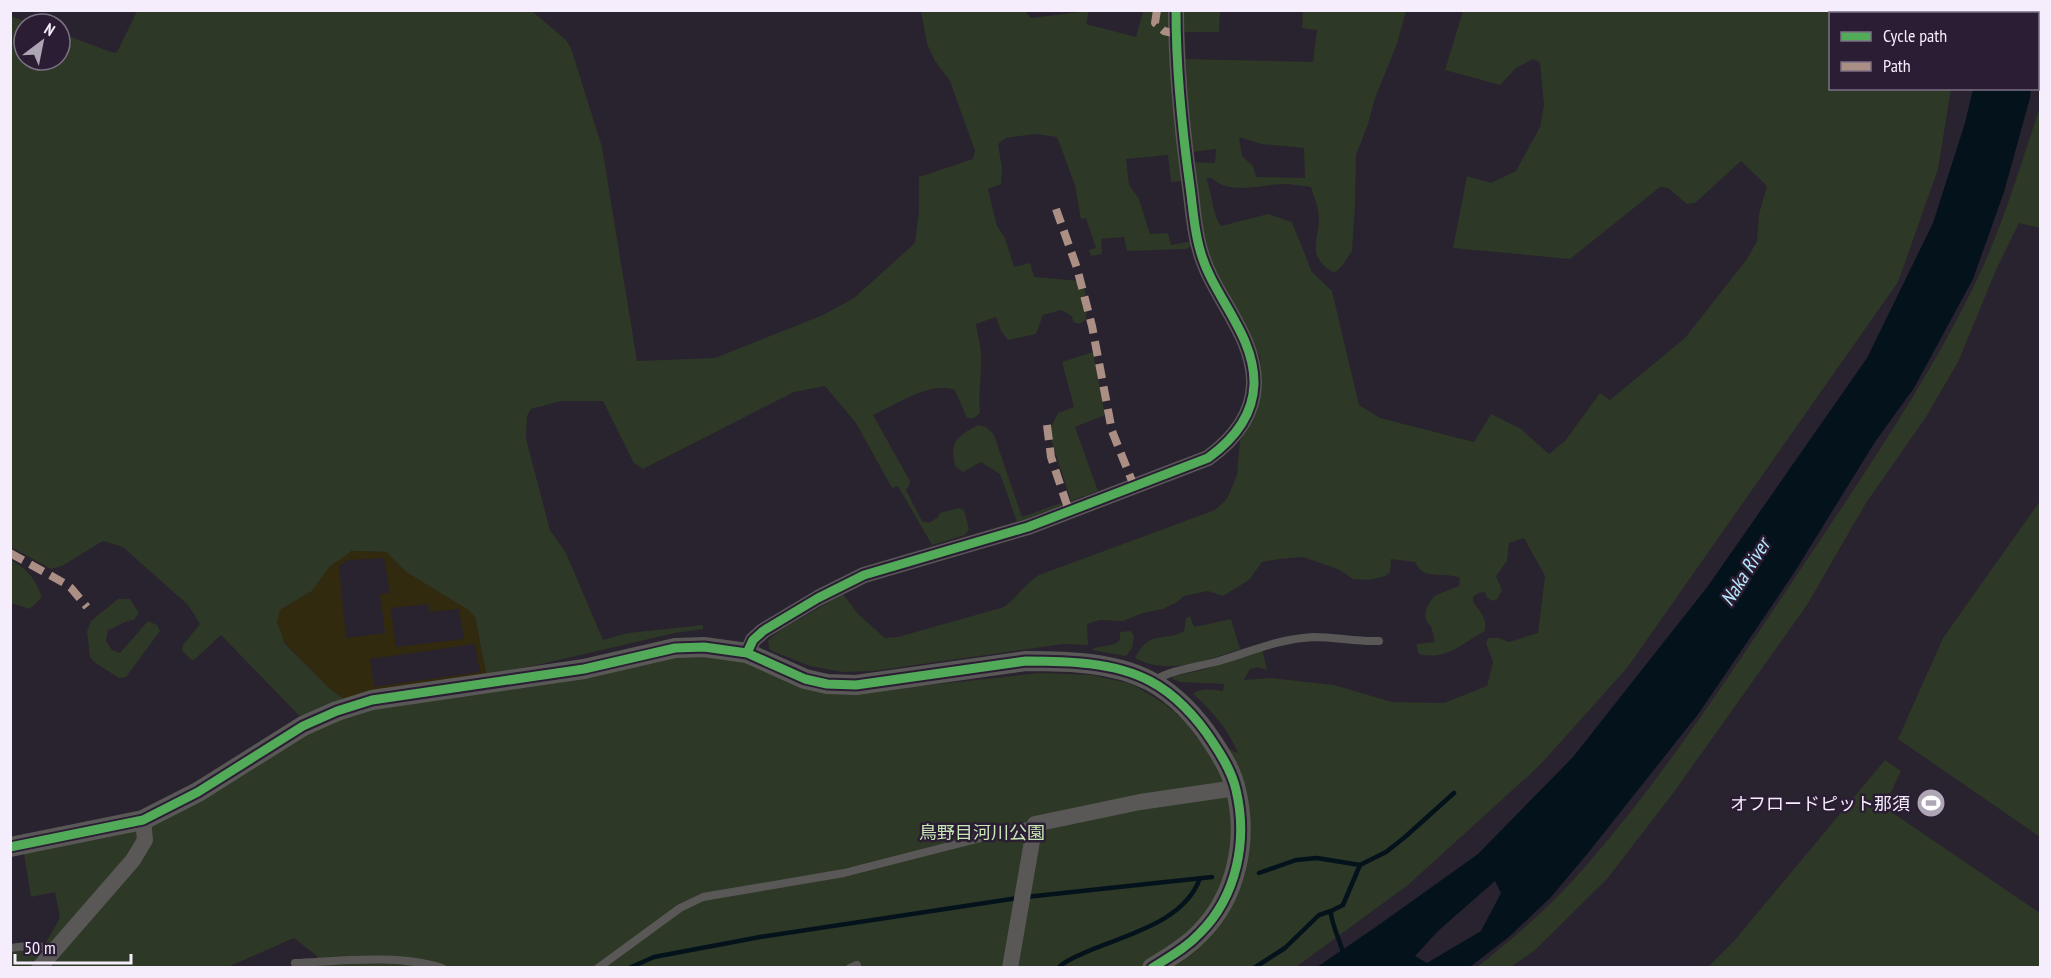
<svg xmlns="http://www.w3.org/2000/svg" width="2051" height="978" font-family="'PT Sans Narrow','Noto Sans JP',sans-serif">
<style>
.green{fill:#2d3826;fill-rule:evenodd}
.sand{fill:#322a0e;fill-rule:evenodd}
.water{fill:#04131b;fill-rule:evenodd}
.lines{fill:none;stroke-linecap:round;stroke-linejoin:round}
.stream{stroke:#04131b;stroke-width:4.5}
.service{stroke:#5a5857;stroke-width:8}
.minor{stroke:#5a5857;stroke-width:16}
.tertiary{stroke:#5a5857;stroke-width:20}
.quiet{stroke:#ac8f84;stroke-width:8;stroke-dasharray:15 8;stroke-linecap:butt}
.cycleway-casing{stroke:#2a1d34;stroke-width:13}
.cycleway{stroke:#51ab58;stroke-width:9}
.labels{text-anchor:middle;dominant-baseline:central;stroke-width:5;stroke-linejoin:round;paint-order:stroke}
.poi-label{font-size:18px;fill:#f5edfc;stroke:#2a1d34;text-anchor:end}
.park-label{font-size:18px;fill:#c9e7b6;stroke:#2a1d34}
.water-label{font-size:20px;font-style:italic;fill:#b6e9fc;stroke:#2a1d34}
</style>
<rect width="100%" height="100%" fill="#29222f"/>
<path class="green" d="M137 11H532L566 40 571 48 602 147 637 361 715 358 823 315 854 298 915 243 919 211V177L973 159 975 151 950 81 935 61 927 44 921 11H1025L1031 18 1089 11 1086 24 1136 37 1143 11H1220L1219 32H1184L1186 59 1313 62 1317 30 1302 28 1303 11H1406L1397 44 1375 98 1368 124 1356 155 1355 205 1352 251 1342 266 1334 273C1302 254 1323 238 1318 210 1317 203 1313 195 1311 187 1301 186 1291 184 1282 184 1260 185 1228 195 1212 178H1206C1213 194 1211 212 1221 226L1268 214 1292 222 1312 272 1332 291 1359 405 1380 418 1474 442 1491 414 1521 429 1549 454 1565 441 1600 393 1610 400 1685 338 1747 259 1757 241 1759 214 1767 186 1741 161 1695 203 1687 204 1668 188 1660 187 1570 259 1453 248 1467 176 1491 183 1516 171 1540 127 1544 105 1540 63 1533 59 1516 68 1500 85 1445 70 1463 11H1969L1968 14H1830V88L1951 89 1938 169 1898 282 1627 668 1539 766 1408 885 1296 967 317 968V956L294 938 230 966 222 967 11 968 10 951 25 948 42 949 60 918 55 892 31 897 24 854 109 837 173 814 310 727 221 635 194 660 190 659 182 650 183 645 200 624 188 605 123 547 103 541 62 566 51 569 11 547V16L33 24H24V60H60V33L114 53 117 52ZM1035 134 1057 137 1075 185 1081 219 1086 218 1096 248 1089 250 1091 256 1102 254 1101 239 1124 237 1127 251 1186 249 1191 246 1192 241 1171 245 1168 233 1150 234 1139 199 1129 185 1126 159 1168 155 1171 182 1191 180 1207 254 1260 357 1262 386 1252 419 1240 441 1237 475 1227 499 1215 510 1039 575C1025 584 1017 597 1004 607L898 637 885 638 858 614 843 594 782 629 768 640 769 648 772 651 810 666 842 672 873 671 1063 644 1088 645 1087 624 1100 620 1123 621 1143 613 1163 609 1177 602 1184 596 1208 591 1223 596 1249 580 1262 562 1279 559 1303 557 1340 570 1353 579 1370 580 1385 576 1390 572 1391 559 1415 562C1424 582 1444 571 1460 578L1459 586C1451 589 1442 592 1435 596 1427 603 1420 619 1431 626L1435 642 1416 644 1419 654C1447 661 1462 643 1485 631 1487 617 1481 613 1473 602V597L1478 593 1485 592 1487 598 1493 601 1498 598 1502 590 1496 576 1507 561 1509 543 1524 538 1545 576 1538 633 1509 642 1499 638H1488L1486 643 1493 662 1487 686 1444 703 1392 702 1334 685 1271 678 1244 680 1250 669 1257 667 1267 670 1262 649 1203 670 1173 676 1172 679 1181 682 1224 684 1223 691C1213 690 1201 687 1193 694 1211 709 1229 731 1238 753L1196 737 1188 724 1165 704 1132 684 1092 675 1040 673 855 693 727 655 672 656 359 710 328 687 284 643 280 610 312 591 351 551 386 552 406 572 466 609 475 617 486 674 537 665 675 633 703 629V625L628 633 603 640 566 553 550 530 526 439 527 416 531 409 561 401H603L634 463 643 469 794 392 825 386 856 423 892 488 898 486 932 545 965 535 969 529 964 510 959 508 940 513 938 517 929 523 922 521 906 490 909 486 910 481 873 415C896 405 929 381 955 390L967 418H974L980 413C978 393 982 372 981 352 980 342 977 333 976 324L996 317 1001 331 1008 340 1036 334 1043 315 1061 310 1072 316 1073 322 1079 324 1086 320C1087 308 1088 291 1080 281L1034 277 1030 263 1014 267 1005 238 997 226 988 189 1001 184 1002 168 998 144 1006 138ZM1239 137 1261 144 1304 148 1305 178 1256 177 1253 166 1242 156ZM1216 149 1215 163 1192 162V152Z
M2040 99V228L2019 223 1997 268 1958 362 1926 417 1866 503 1807 605 1674 792 1607 879 1534 951 1511 967H1477C1515 937 1552 905 1584 868 1656 786 1717 694 1778 603 1847 499 1920 396 1975 284 2002 228 2020 166 2040 107Z
M1093 352 1105 415 1075 427 1098 491 1071 501 1052 442V425L1058 413 1074 407 1062 362Z
M978 425 986 427 994 435 1022 517 1061 503 1062 505 1017 522 1000 474 981 462 963 472 955 466C950 441 956 437 978 425Z
M2040 501V837L1898 739 1943 638Z
M10 559C29 571 34 577 42 597L30 609 11 603Z
M118 599H130L139 613 134 620C125 620 117 627 108 630L106 641 112 650 120 653 148 621 157 625 160 631 126 677 119 678 94 662 90 657 87 631 91 621Z
M1190 616 1194 627 1231 619 1240 649C1208 660 1167 676 1135 658 1150 629 1161 643 1184 631L1186 619Z
M1131 631 1134 637 1132 648 1126 656 1092 650 1094 648 1115 644 1120 640V632Z
M1885 760 1901 771 1884 807 2040 913V967H1708L1734 941Z"/>
<path class="sand" d="M352 551 386 552 406 572 467 609 475 617 486 674 348 702 328 687 285 643 277 623 280 610 312 591 329 567ZM384 558 390 593 380 594 385 633 346 638 339 566 348 560ZM428 604 430 612 459 609 464 639 396 647 391 608ZM475 644 480 672 374 687 370 659Z"/>
<path class="water" d="M1973 89H2031L2030 98 2004 192 1973 279 1914 388 1875 442 1794 573 1699 713 1588 853 1551 897 1510 936 1470 967H1317L1373 929 1478 854 1573 757 1708 586 1867 358 1933 223 1965 123ZM1495 881 1501 893 1481 931 1427 963 1415 956 1438 931Z"/>
<g class="lines">
<path class="stream" d="M1259 873 1296 860 1317 858 1360 865
M1026 897 1212 877
M1342 949C1339 939 1330 919 1331 911L1343 905 1360 865 1386 852 1405 837 1454 793
M629 968 654 957 760 937 1018 898
M1058 968C1067 959 1080 955 1091 950 1129 934 1185 921 1200 878
M1254 968 1285 948 1319 915 1331 911"/>
<path class="service" d="M1153 681C1173 669 1197 667 1219 661 1253 651 1277 639 1314 637 1336 637 1357 642 1379 641
M10 948 35 945 54 950
M295 963C340 961 399 954 442 968
M598 968 680 908 703 897 844 873 1035 824
M850 968 857 965"/>
<path class="minor" d="M747 653 753 640 763 631 818 598 864 575 1028 527 1208 458C1233 440 1253 416 1254 384 1255 334 1212 296 1200 250 1194 230 1193 208 1190 187 1182 129 1176 70 1176 10
M39 968 133 860 145 840 143 820
M1010 968 1035 824 1140 802 1236 788"/>
<path class="tertiary" d="M10 847 143 820 198 792 303 726 337 711 372 700 584 669 675 648 704 647 747 653 805 679 827 684 856 685 1026 661C1067 661 1114 662 1150 681 1175 694 1197 718 1212 741 1222 756 1232 772 1236 790 1248 840 1237 896 1200 933 1186 948 1169 957 1152 968"/>
<path class="quiet" d="M1157 10 1155 23 1164 31 1177 34
M1056 209 1077 268 1092 326 1112 431 1134 486
M1047 425 1051 457 1069 511
M10 553 64 583 71 588 87 607"/>
<g class="cycleway-casing">
<path id="cycleway" d="M747 653 753 640 763 631 818 598 864 575 1028 527 1208 458C1233 440 1253 416 1254 384 1255 334 1212 296 1200 250 1194 230 1193 208 1190 187 1182 129 1176 70 1176 10
M10 847 143 820 198 792 303 726 337 711 372 700 584 669 675 648 704 647 747 653 805 679 827 684 856 685 1026 661C1067 661 1114 662 1150 681 1175 694 1197 718 1212 741 1222 756 1232 772 1236 790 1248 840 1237 896 1200 933 1186 948 1169 957 1152 968"/>
</g>
<use href="#cycleway" class="cycleway"/>
</g>
<defs>
<g id="stadium-disc" transform="scale(1.5)"><circle r="9.5" fill="#aea6b4" stroke="#2a1d34"/><path d="M0-5a6.5 5 0 1 0 0 10a6.5 5 0 1 0 0-10ZM-3.5-1.8h7v3.6h-7Z" fill="#fff"/></g>
</defs>
<g fill-rule="evenodd">
<use href="#stadium-disc" x="1931" y="803"/>
</g>
<g class="labels">
<g class="poi-label">
<text x="1910" y="803">オフロードピット那須</text>
</g>
<g class="park-label">
<text x="982" y="832">鳥野目河川公園</text>
</g>
<g class="water-label">
<text transform="translate(1745 572) rotate(-58)">Naka River</text>
</g>
</g>
<rect width="2051" height="978" fill="none" stroke="#f5edfc" stroke-width="24"/>
<rect x="1829" y="12" width="210" height="78" fill="#2a1d34" stroke="#7b7084" stroke-width="1.5"/>
<rect x="1841" y="32" width="30" height="9" fill="#51ab58" stroke="#7b7084" stroke-width="1.5"/>
<text x="1883" y="42" font-size="18" fill="#f5edfc">Cycle path</text>
<rect x="1841" y="62" width="30" height="9" fill="#ac8f84" stroke="#7b7084" stroke-width="1.5"/>
<text x="1883" y="72" font-size="18" fill="#f5edfc">Path</text>
<g transform="translate(42 42) rotate(32)"><circle r="28" fill="#2a1d34" stroke="#7b7084" stroke-width="1.5"/>
<path d="M0-4.5L10 22L0 15L-10 22Z" fill="#aea6b4"/>
<text y="-9" font-size="16" font-weight="bold" text-anchor="middle" fill="#f5edfc">N</text>
</g>
<path d="M15 954v9h116v-9" fill="none" stroke="#f5edfc" stroke-width="3"/>
<text x="24" y="954" font-size="18" fill="#f5edfc" stroke="#2a1d34" stroke-width="4.5" paint-order="stroke">50 m</text>
</svg>
